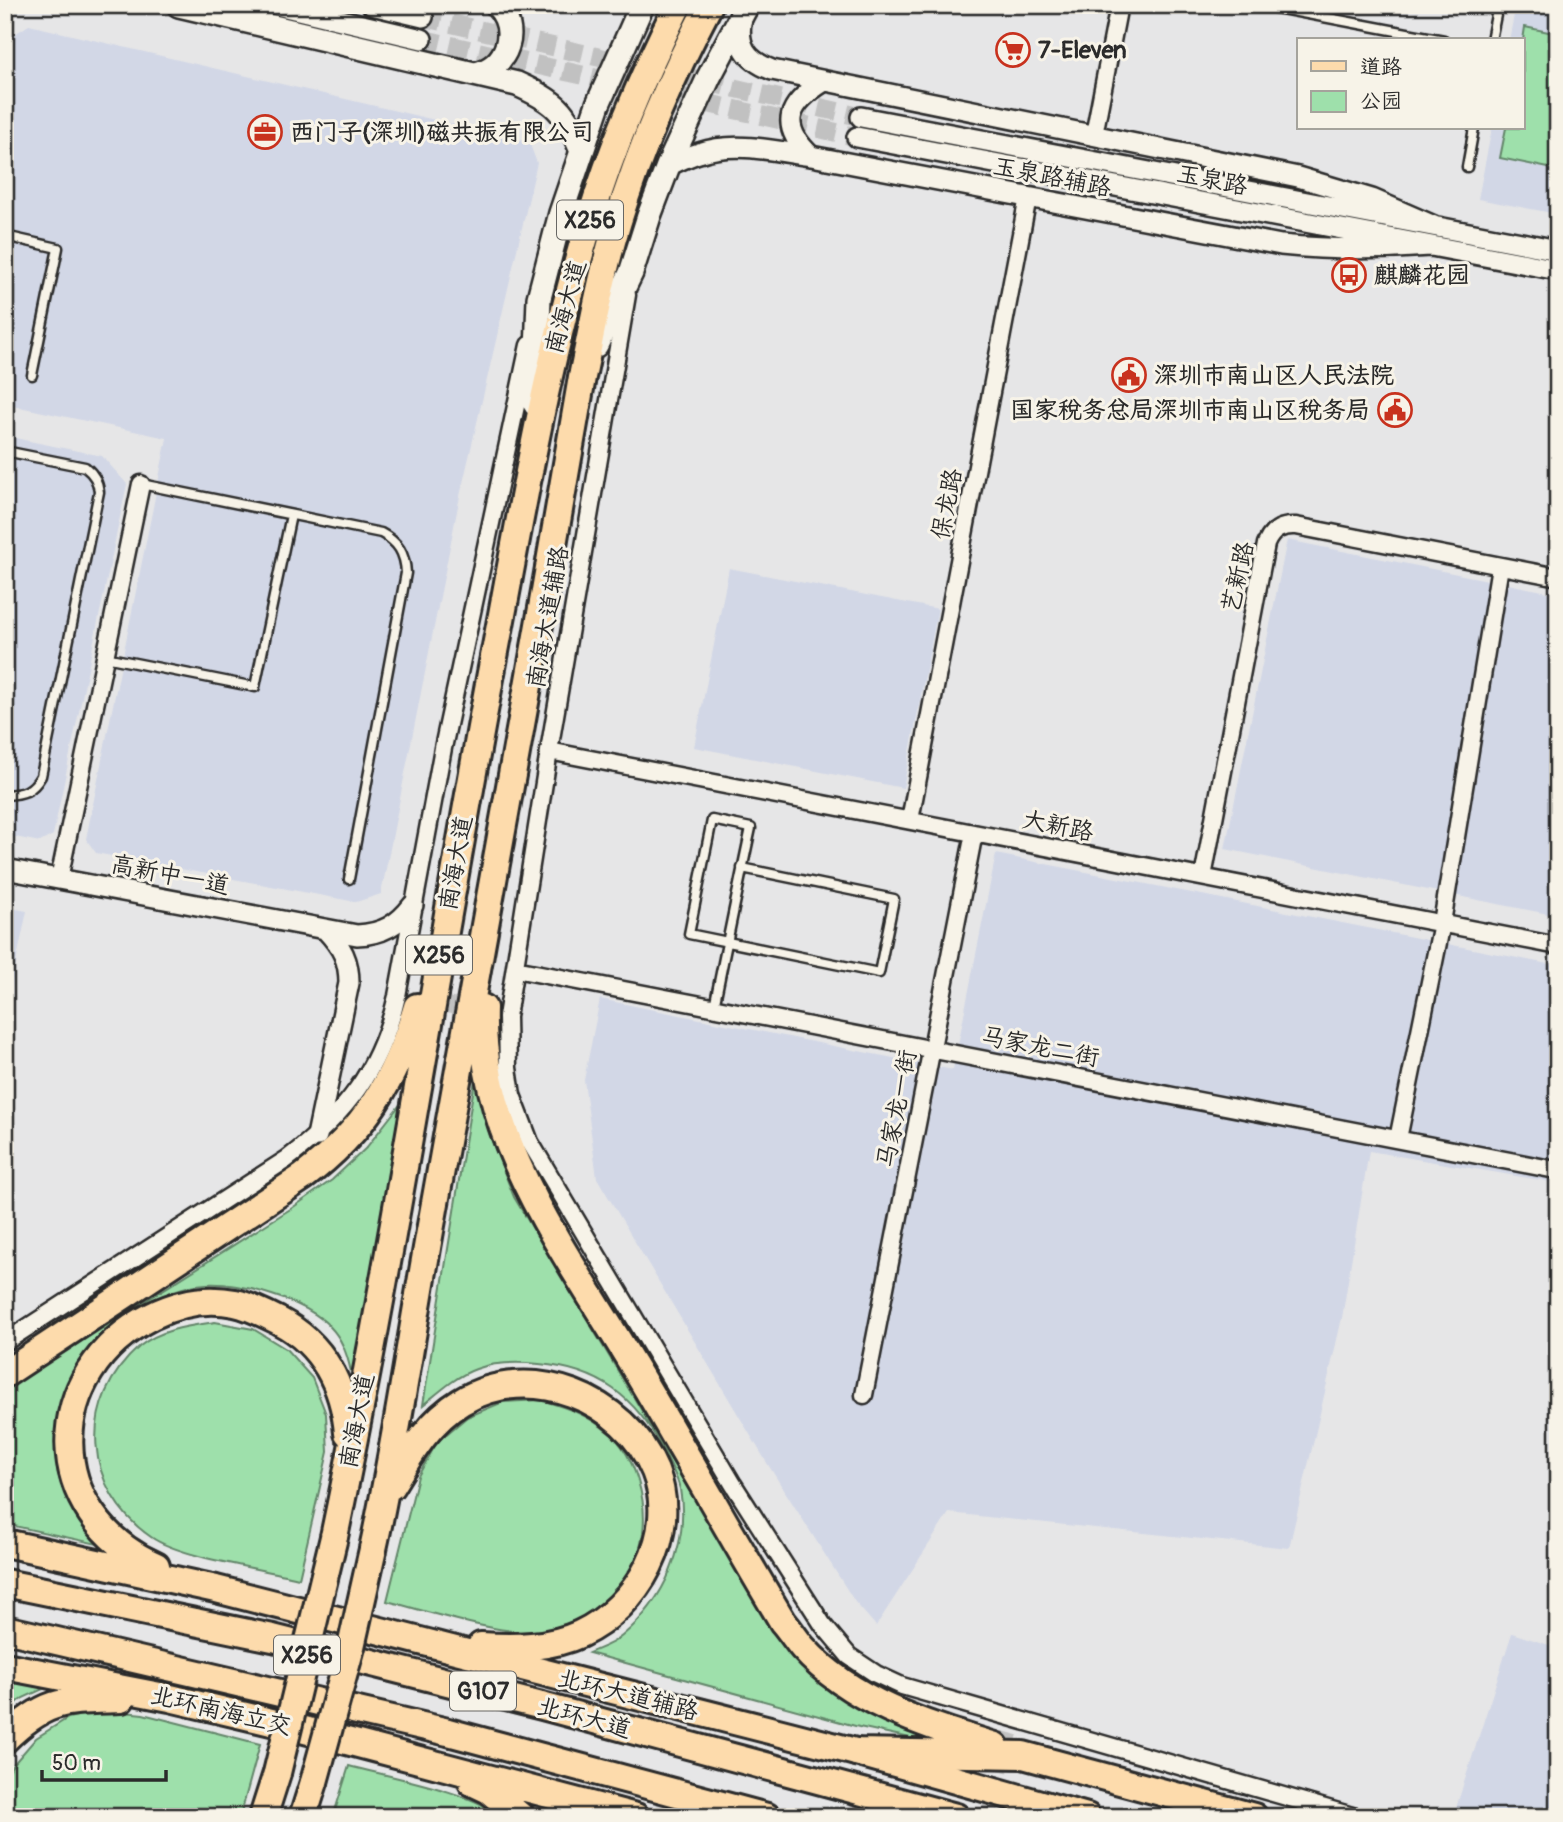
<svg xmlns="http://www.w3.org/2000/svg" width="1563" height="1822" font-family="Pangolin,'LXGW WenKai TC',sans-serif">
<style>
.built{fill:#d2d7e6}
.green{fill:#9ee0ab;stroke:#64866b;stroke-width:2}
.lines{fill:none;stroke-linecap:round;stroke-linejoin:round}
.minor-tunnel{stroke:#c1c1c1;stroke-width:16;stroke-dasharray:16 8;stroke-linecap:butt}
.tertiary-tunnel{stroke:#c1c1c1;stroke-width:19;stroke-dasharray:19 10;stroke-linecap:butt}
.service-casing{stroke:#2b2b2b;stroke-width:13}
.minor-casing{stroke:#2b2b2b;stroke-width:21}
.tertiary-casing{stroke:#2b2b2b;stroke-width:24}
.secondary-casing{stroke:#2b2b2b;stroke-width:28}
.primary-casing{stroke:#2b2b2b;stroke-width:32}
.trunk-casing{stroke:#2b2b2b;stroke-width:32}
.service{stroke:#f7f3e8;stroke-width:8}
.minor{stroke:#f7f3e8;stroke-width:16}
.tertiary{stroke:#f7f3e8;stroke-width:19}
.secondary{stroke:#f7f3e8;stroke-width:23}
.primary{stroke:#fddbac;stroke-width:26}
.trunk{stroke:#fddbac;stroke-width:26}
.primary-bridge-casing{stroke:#2b2b2b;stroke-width:32;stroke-linecap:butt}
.primary-bridge{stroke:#fddbac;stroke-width:26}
.labels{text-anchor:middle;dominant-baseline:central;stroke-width:6;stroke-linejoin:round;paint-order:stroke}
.shield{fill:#f7f3e8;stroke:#686764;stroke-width:2}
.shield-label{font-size:23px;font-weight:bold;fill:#2b2b2b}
.poi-label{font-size:24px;font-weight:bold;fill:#2b2b2b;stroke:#f7f3e8;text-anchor:start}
.street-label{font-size:24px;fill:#2b2b2b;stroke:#f7f3e8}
</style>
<rect width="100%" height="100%" fill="#e6e6e7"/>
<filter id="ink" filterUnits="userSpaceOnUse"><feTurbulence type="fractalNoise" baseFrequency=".0143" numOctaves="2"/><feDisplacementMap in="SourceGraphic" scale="14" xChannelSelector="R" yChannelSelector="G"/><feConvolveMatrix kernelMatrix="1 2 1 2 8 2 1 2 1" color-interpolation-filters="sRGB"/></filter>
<g filter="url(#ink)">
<path class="built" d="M1516 5H1558V214L1478 199 1492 128H1523V40H1509Z
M29 25 529 142 537 163 460 496 381 894 356 902 96 853 86 839 167 438 5 404V47L10 37Z
M5 436 102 456 127 484 53 835 40 842 5 835Z
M1287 540 1558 594V916L1225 849Z
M729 568 938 609 903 788 694 747Z
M996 854 1558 966V1183L1369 1151 1342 1318 1289 1548 949 1513 876 1626 855 1602 767 1463 597 1178 584 1080 600 999 953 1070Z
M5 907 27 911 5 1015Z
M1512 1633 1558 1648V1817H1453Z"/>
<path class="green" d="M1525 27 1558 34V170L1500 158 1506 128H1523V40Z
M475 1080 490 1136 514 1197 777 1637C825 1694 855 1709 923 1737L915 1739 859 1727 589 1653C600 1648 613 1644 622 1636 664 1601 690 1545 680 1489 677 1476 669 1462 663 1450 636 1397 599 1369 539 1364 519 1362 495 1362 476 1369 456 1376 439 1392 423 1405Z
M402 1102 353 1382C351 1371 349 1361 345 1351 334 1319 301 1304 272 1295 215 1276 180 1280 131 1314 94 1339 81 1359 66 1401 55 1429 51 1461 63 1489 72 1511 88 1528 102 1545L5 1524V1390L292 1208 332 1180 366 1148Z
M215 1322 253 1329 286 1349 312 1378 326 1414 328 1452 299 1578C262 1569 179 1557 151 1537 83 1490 77 1401 140 1346 161 1329 189 1326 215 1322Z
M541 1400C568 1408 587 1414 608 1432 623 1443 633 1464 638 1481 661 1556 614 1619 539 1631 505 1637 423 1610 387 1601L418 1476 437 1442 467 1417 503 1402Z
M5 1675 54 1684 23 1698 5 1712Z
M105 1710 143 1714 260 1744 240 1817H5V1783L11 1767 36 1738 68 1718Z
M349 1766C386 1776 475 1792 501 1817H333Z"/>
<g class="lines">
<path class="minor-tunnel" d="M425 1001 478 1011
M988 1817 1010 1733"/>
<path class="tertiary-tunnel" d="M423 17 861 117
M422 39 857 137"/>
<g class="service-casing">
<path id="service" d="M1260 5 1444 40
M1491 40 1498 5
M1467 167 1474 128
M5 236 58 248 32 375
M5 451 85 467C94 474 98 481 99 492L41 776C32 792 23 794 5 795
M141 484 381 533C398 542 405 553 406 573L349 879
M105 657 255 687 291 515
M714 1007C726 948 738 888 751 828L712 820 689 934 879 973 894 899 742 868"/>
</g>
<g class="minor-casing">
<path id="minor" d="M1094 135 1119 5
M627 295 549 751 507 1017 508 1068 512 1095 530 1142 733 1484 823 1625 849 1656 876 1674 902 1686 1356 1817
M549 751 1558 946
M910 820 1028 197
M1203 877 1266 544C1272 530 1282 525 1296 526L1558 577
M59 879 141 484
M515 969 1556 1170
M1398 1139 1442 923 1500 566
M5 1342 287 1159C346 1114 380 1070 397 996L443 748 529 345
M864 1395 974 833"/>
</g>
<g class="tertiary-casing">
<path id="tertiary" d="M277 5 422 39
M372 5 423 17
M742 17C736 45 746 60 772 70L1298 177 1372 199 1434 226
M861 117 1558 250
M857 137 1558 270
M811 156C778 125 788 104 823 82
M668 166C678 161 689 156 699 153 735 141 775 151 811 156L1281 245C1331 250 1379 250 1430 246
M5 869 357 935C382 934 398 925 413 905
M317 1136 349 983C349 960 342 947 326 930"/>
</g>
<g class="secondary-casing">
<path id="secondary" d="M179 5 517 84C555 101 565 110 581 149
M476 74C508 66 520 30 497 5
M596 345 631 273 649 216 668 166 709 77 747 5
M535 404 539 298 561 213 598 104 642 5"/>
</g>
<g class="primary-casing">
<path id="primary" d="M483 1008C478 1139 569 1257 633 1365 684 1450 732 1537 783 1622 790 1630 796 1640 803 1648 852 1703 927 1725 995 1746
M5 1374 303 1177C365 1130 395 1081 417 1007
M391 1486C410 1455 428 1422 461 1402 530 1360 625 1398 655 1471 680 1534 638 1607 580 1634 550 1648 514 1648 481 1646
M334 1537C395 1245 439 950 494 657 522 510 546 361 591 217 613 144 644 73 678 5
M5 1543 216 1589 856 1752 1023 1755 1254 1817
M373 1549C396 1444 411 1337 430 1231 483 947 533 662 582 377 593 325 602 272 618 221 641 146 672 75 709 5
M156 1566C41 1515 41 1372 152 1316 178 1303 206 1297 235 1303 250 1306 265 1314 279 1321 323 1344 344 1386 348 1433
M5 1666 170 1698 301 1729 636 1817
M5 1739C47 1698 65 1701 121 1699
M472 1782 489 1790 521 1817
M263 1817 277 1773
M303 1817 314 1782"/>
</g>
<g class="trunk-casing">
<path id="trunk" d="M5 1583 273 1638 542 1706 956 1817
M5 1629 448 1732 767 1817
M856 1752 1087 1817"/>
</g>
<use href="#service" class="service"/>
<use href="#minor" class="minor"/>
<use href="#tertiary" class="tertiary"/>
<use href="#secondary" class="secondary"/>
<use href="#primary" class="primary"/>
<use href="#trunk" class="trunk"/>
<g class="primary-bridge-casing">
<path id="primary-bridge" d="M277 1773 334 1537
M314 1782 351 1647 373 1549"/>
</g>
<use href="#primary-bridge" class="primary-bridge"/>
</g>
</g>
<defs>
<g id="supermarket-ring" transform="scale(1.75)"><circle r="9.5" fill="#f7f3e8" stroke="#c8321e" stroke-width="1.5"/><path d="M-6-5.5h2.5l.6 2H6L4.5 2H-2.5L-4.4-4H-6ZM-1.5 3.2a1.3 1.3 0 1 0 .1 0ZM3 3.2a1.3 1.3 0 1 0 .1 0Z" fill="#c8321e"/></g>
<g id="office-ring" transform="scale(1.75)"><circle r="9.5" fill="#f7f3e8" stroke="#c8321e" stroke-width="1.5"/><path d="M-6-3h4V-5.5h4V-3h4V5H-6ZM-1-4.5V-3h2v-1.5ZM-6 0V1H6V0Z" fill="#c8321e"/></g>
<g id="bus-ring" transform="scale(1.75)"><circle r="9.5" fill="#f7f3e8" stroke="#c8321e" stroke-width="1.5"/><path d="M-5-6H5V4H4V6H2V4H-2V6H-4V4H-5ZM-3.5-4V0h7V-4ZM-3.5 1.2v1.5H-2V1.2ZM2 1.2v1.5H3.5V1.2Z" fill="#c8321e"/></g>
<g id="civic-ring" transform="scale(1.75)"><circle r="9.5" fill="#f7f3e8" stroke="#c8321e" stroke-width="1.5"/><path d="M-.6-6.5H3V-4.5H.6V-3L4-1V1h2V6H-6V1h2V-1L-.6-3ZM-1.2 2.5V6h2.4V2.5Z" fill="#c8321e"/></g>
</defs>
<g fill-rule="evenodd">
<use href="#supermarket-ring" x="1013" y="50"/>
<use href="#office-ring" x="265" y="132"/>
<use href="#bus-ring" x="1349" y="275"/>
<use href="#civic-ring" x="1129" y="375"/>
<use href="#civic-ring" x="1395" y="410"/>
</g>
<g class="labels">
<g class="shield">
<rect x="557" y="200.5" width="66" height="39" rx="5"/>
<rect x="406" y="935.5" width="66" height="39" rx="5"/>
<rect x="274" y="1635.5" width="66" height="39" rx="5"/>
<rect x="450" y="1671.5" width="66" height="39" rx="5"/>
</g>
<g class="shield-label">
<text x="590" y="220">X256</text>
<text x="439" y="955">X256</text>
<text x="307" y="1655">X256</text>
<text x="483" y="1691">G107</text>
</g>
<g class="poi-label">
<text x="1038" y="50">7-Eleven</text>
<text x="290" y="132">西门子(深圳)磁共振有限公司</text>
<text x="1374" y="275">麒麟花园</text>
<text x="1154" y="375">深圳市南山区人民法院</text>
<text x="1370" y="410" text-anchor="end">国家税务总局深圳市南山区税务局</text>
</g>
<g class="street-label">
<text transform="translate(1052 177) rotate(11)">玉泉路辅路</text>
<text transform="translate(1212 180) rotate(11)">玉泉路</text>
<text transform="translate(566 307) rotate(-75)">南海大道</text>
<text transform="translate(947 504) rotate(-79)">保龙路</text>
<text transform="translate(1238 577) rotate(-77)">艺新路</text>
<text transform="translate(548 617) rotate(-80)">南海大道辅路</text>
<text transform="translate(1058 826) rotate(11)">大新路</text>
<text transform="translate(456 863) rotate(-80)">南海大道</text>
<text transform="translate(170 875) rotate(11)">高新中一道</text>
<text transform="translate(1040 1047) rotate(11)">马家龙二街</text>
<text transform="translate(897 1109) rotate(-79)">马家龙一街</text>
<text transform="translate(357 1421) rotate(-79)">南海大道</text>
<text transform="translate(628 1695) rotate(14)">北环大道辅路</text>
<text transform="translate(221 1711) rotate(13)">北环南海立交</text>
<text transform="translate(584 1718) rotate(15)">北环大道</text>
</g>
</g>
<rect width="1563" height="1822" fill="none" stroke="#f7f3e8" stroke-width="28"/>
<rect x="14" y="14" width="1535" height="1794" fill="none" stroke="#2b2b2b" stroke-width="2.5" filter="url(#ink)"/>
<rect x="1297" y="38" width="228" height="91" fill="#f7f3e8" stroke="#a5a39c" stroke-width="2"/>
<rect x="1311" y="61" width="35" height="10" fill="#fddbac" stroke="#a5a39c" stroke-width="2"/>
<text x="1360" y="74" font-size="21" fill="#2b2b2b">道路</text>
<rect x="1311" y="91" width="35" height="21" fill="#9ee0ab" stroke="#a5a39c" stroke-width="2"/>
<text x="1360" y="108" font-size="21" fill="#2b2b2b">公园</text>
<path d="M42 1770v10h124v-10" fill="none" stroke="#2b2b2b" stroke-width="3.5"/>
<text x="52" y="1770" font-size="21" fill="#2b2b2b" stroke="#f7f3e8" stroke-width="5" paint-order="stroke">50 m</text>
</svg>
